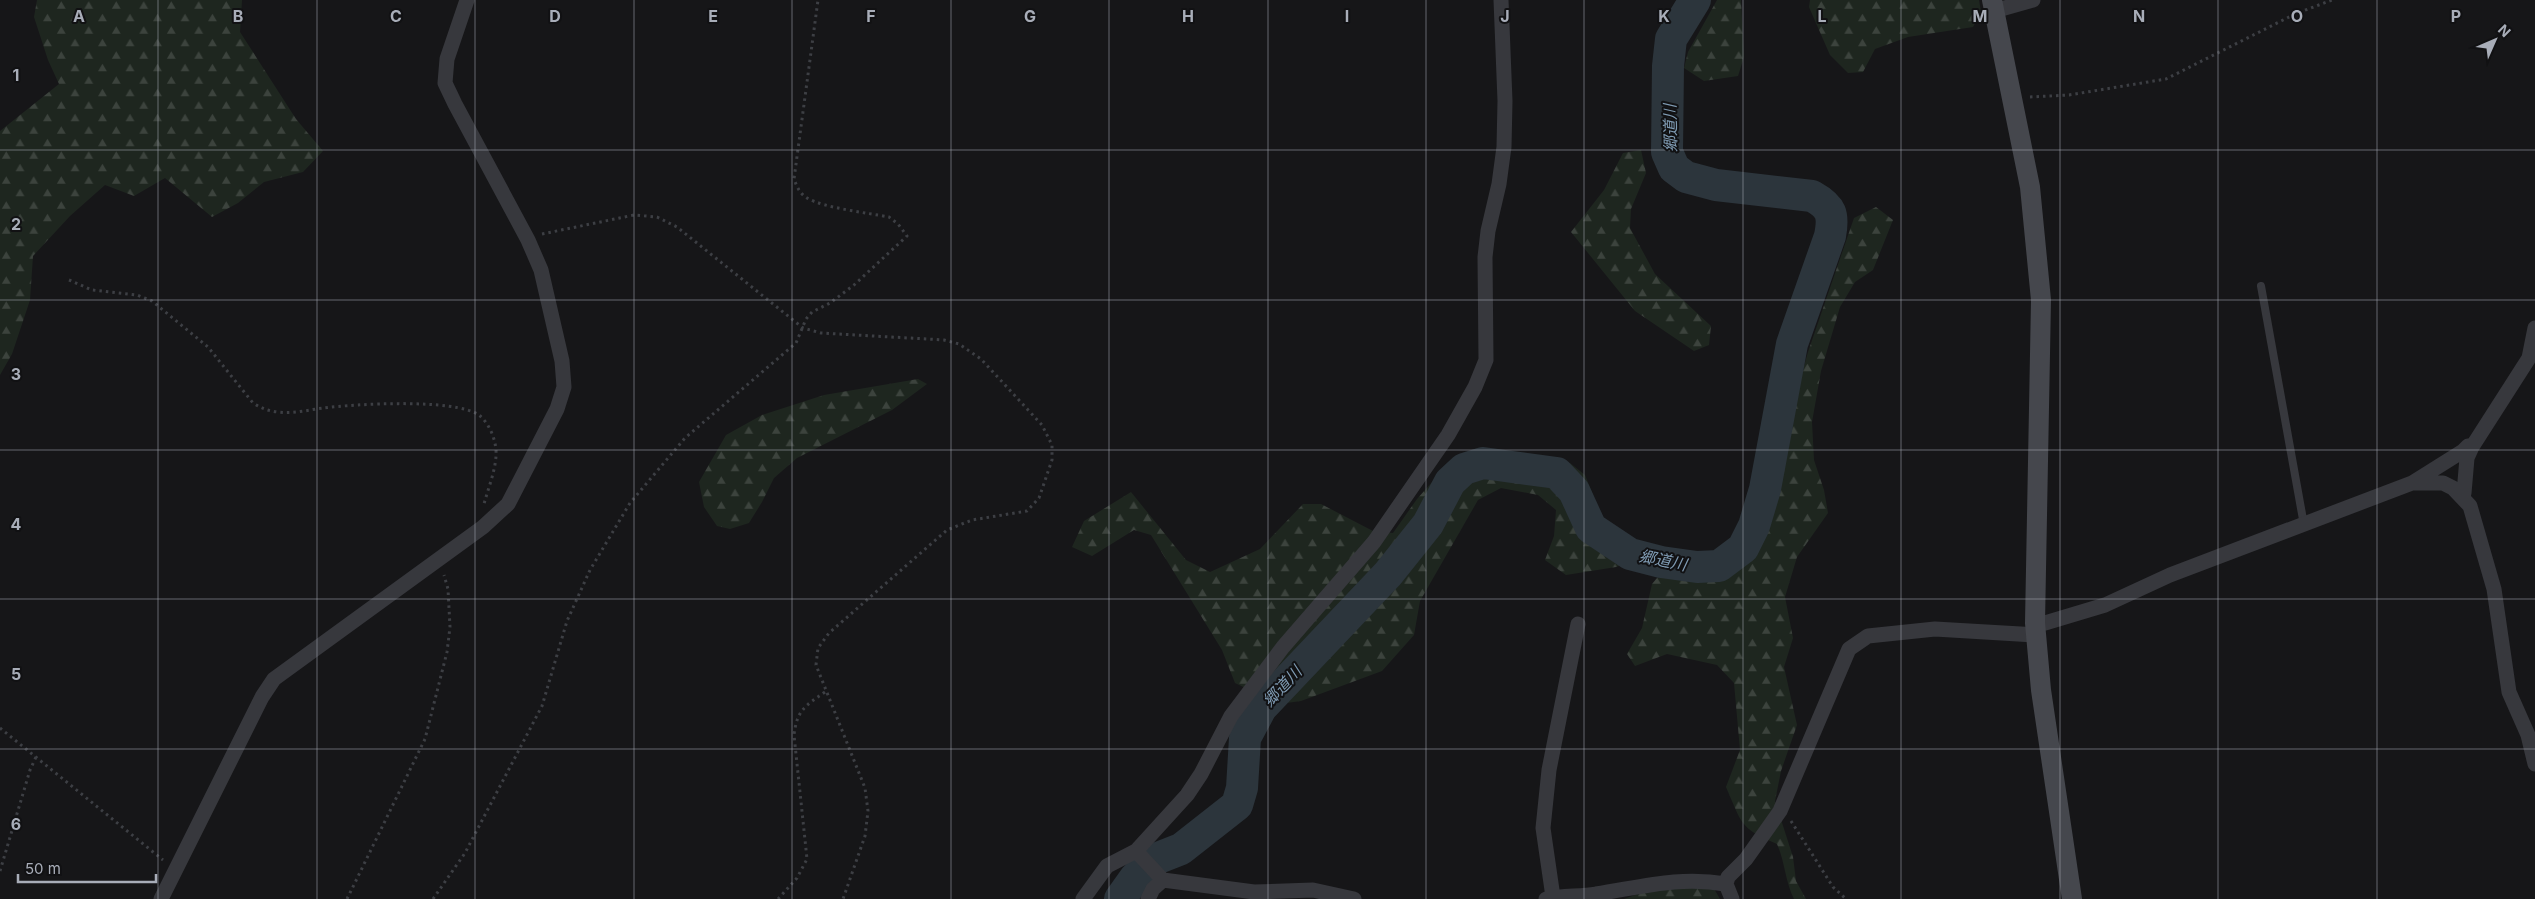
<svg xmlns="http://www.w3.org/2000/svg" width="2535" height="899" font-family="Inter,'Noto Sans JP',sans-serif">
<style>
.forest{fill:url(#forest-firs)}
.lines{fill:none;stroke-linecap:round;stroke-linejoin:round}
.river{stroke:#2c353c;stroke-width:32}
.path{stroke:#3d3f44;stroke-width:3;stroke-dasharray:2.5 4;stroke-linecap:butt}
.lane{stroke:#37383d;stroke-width:8}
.street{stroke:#37383d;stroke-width:15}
.secondary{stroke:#45474d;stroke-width:20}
.grid{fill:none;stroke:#a8adb8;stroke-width:1;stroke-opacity:0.55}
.labels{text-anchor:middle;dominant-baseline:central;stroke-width:4;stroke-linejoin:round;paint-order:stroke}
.water-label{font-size:16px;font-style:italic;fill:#7f9bb3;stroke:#111113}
.grid-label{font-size:16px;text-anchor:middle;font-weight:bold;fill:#a8adb8;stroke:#111113;stroke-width:4;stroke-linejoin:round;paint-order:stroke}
</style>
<defs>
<pattern id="forest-firs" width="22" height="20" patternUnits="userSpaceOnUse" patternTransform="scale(1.25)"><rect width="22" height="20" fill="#1e261f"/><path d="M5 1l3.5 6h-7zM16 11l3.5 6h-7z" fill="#3c433d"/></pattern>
</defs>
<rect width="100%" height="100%" fill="#161618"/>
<path class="forest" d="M37 0H242L240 32 296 119 323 151 303 172 264 182 238 203 212 217 165 178 134 196 105 185 70 216 33 256 30 300 12 354 0 375V131L59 84 48 60 34 17Z
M1717 0H1741L1744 57 1738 76 1704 81 1684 68 1688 52Z
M1810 0H1979L1981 12 1973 27 1908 37 1875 49 1863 72 1848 73 1830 55 1809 7Z
M1641 150 1646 173 1631 209 1630 228 1655 274 1711 326 1709 345 1694 351 1635 311 1571 232 1604 190 1623 153Z
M1876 207 1893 220 1873 270 1855 282 1840 307 1821 371 1812 422 1814 460 1824 490 1828 513 1797 557 1785 597 1793 638 1784 667 1797 725 1781 771 1775 801 1793 857 1796 881 1806 899H1794C1785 881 1785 862 1777 844 1739 828 1742 823 1726 787L1740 750 1734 683 1717 665 1667 654 1635 666 1627 654 1642 628 1652 584 1662 572 1713 582 1744 565 1765 536 1779 492 1789 419 1808 352 1854 218Z
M918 379 927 384 892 410 797 458 774 478 762 502 749 523 730 529 717 526 704 507 699 482 726 435 762 415 824 395Z
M1489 453 1570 463 1585 475 1599 510 1611 529 1627 538 1629 562 1616 567 1566 575 1545 560 1554 536 1556 510 1538 495 1501 488 1478 500 1420 601 1414 635 1382 671 1301 701 1279 704 1235 683 1222 650 1151 535 1134 530 1092 556 1072 547 1084 521 1131 492 1186 560 1210 572 1260 549 1303 504H1321L1373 531 1393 533 1417 499 1441 472Z
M1668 883 1713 887 1720 899H1624Z"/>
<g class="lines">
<path class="river" d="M1120 899 1135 878 1153 860 1181 849 1237 805 1242 788 1245 738 1261 708 1388 574 1428 524 1450 482 1464 469 1483 463 1557 473 1574 491 1591 528 1630 554 1661 562 1697 567 1719 566 1743 548 1754 526 1765 489 1792 344 1830 236C1834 215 1832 207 1812 196L1716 185 1686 177 1674 168 1667 152 1668 66 1671 39 1695 0"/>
<path class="path" d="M2030 97 2069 95 2166 79 2295 14 2332 0
M542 234 634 215 657 217 677 227 803 328 821 333 944 340 959 344 981 359 1042 425 1052 445V460L1039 498 1027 511 972 520 947 530 829 633 818 648 816 665 865 788 868 811 865 836 843 899
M69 280 92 290 137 295 152 301 208 347 253 403C261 408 268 411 278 412 293 414 308 410 323 408 355 404 454 398 479 415 490 424 497 442 496 456 495 472 488 489 484 504
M0 728 163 860
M1791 821 1833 887 1846 899
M0 871 30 770 36 757
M347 899 425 739 447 652 450 627 448 589 444 575
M433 899 465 853 542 706 567 621 590 570 630 503 685 438 796 343 806 319 812 312 830 303 854 285 907 236 898 224 889 217C868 213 824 208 807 198 800 194 797 187 794 179L818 0
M778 899 797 878 807 859 794 735C797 710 805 706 825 692"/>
<path class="lane" d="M2261 286 2304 525"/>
<path class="street" d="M1994 11 2033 0
M2412 483H2443L2453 488 2470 506 2494 589 2509 692 2528 735 2535 764
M2462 496 2464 493 2467 458 2472 447 2529 358 2535 328
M2035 623H2045L2105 605 2170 575 2412 483 2463 451 2468 446 2472 447
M1136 851 1163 880 1254 892 1313 890 1354 899
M1553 897 1543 828 1549 770 1578 624
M161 899 262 697 274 679 483 527 508 504 557 409 564 387 562 361 541 270 528 240 455 104 445 83 447 59 467 0
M1083 899 1107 866 1136 851 1187 795 1201 774 1231 716 1283 647 1374 542 1448 435 1475 387 1486 360 1485 257 1488 231 1499 184 1504 147 1505 101 1501 0
M1148 899 1153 889 1163 880
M1546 899C1563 895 1580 897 1596 894 1642 887 1679 876 1726 884
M1732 899 1726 884 1728 877 1746 859 1780 811 1849 649 1868 636 1935 629 2036 635"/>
<path class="secondary" d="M1992 0 2030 187 2041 300 2035 623 2041 690 2072 899"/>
</g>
<path class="grid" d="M158 0V899M317 0V899M475 0V899M634 0V899M792 0V899M951 0V899M1109 0V899M1268 0V899M1426 0V899M1584 0V899M1743 0V899M1901 0V899M2060 0V899M2218 0V899M2377 0V899M0 150H2535M0 300H2535M0 450H2535M0 599H2535M0 749H2535"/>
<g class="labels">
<g class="water-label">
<text transform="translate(1670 128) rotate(-91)">郷道川</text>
<text transform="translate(1663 560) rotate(11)">郷道川</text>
<text transform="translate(1282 686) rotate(-47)">郷道川</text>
</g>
</g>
<g class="grid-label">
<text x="79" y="22">A</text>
<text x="238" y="22">B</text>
<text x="396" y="22">C</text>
<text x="555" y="22">D</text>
<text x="713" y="22">E</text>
<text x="871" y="22">F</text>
<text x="1030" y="22">G</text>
<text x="1188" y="22">H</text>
<text x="1347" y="22">I</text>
<text x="1505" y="22">J</text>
<text x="1664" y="22">K</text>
<text x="1822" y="22">L</text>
<text x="1980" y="22">M</text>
<text x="2139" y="22">N</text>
<text x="2297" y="22">O</text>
<text x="2456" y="22">P</text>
<text x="16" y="81">1</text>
<text x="16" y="230">2</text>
<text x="16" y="380">3</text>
<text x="16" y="530">4</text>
<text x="16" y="680">5</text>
<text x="16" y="830">6</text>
</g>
<g transform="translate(2495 40) rotate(45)" stroke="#111113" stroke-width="4" paint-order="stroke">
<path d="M0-4L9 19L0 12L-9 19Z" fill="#a8adb8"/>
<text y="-8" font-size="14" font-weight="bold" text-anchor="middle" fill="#a8adb8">N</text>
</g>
<path d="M18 874v8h138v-8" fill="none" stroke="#a8adb8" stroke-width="2.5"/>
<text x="25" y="874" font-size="15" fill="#a8adb8" stroke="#111113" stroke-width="4" paint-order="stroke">50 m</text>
</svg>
